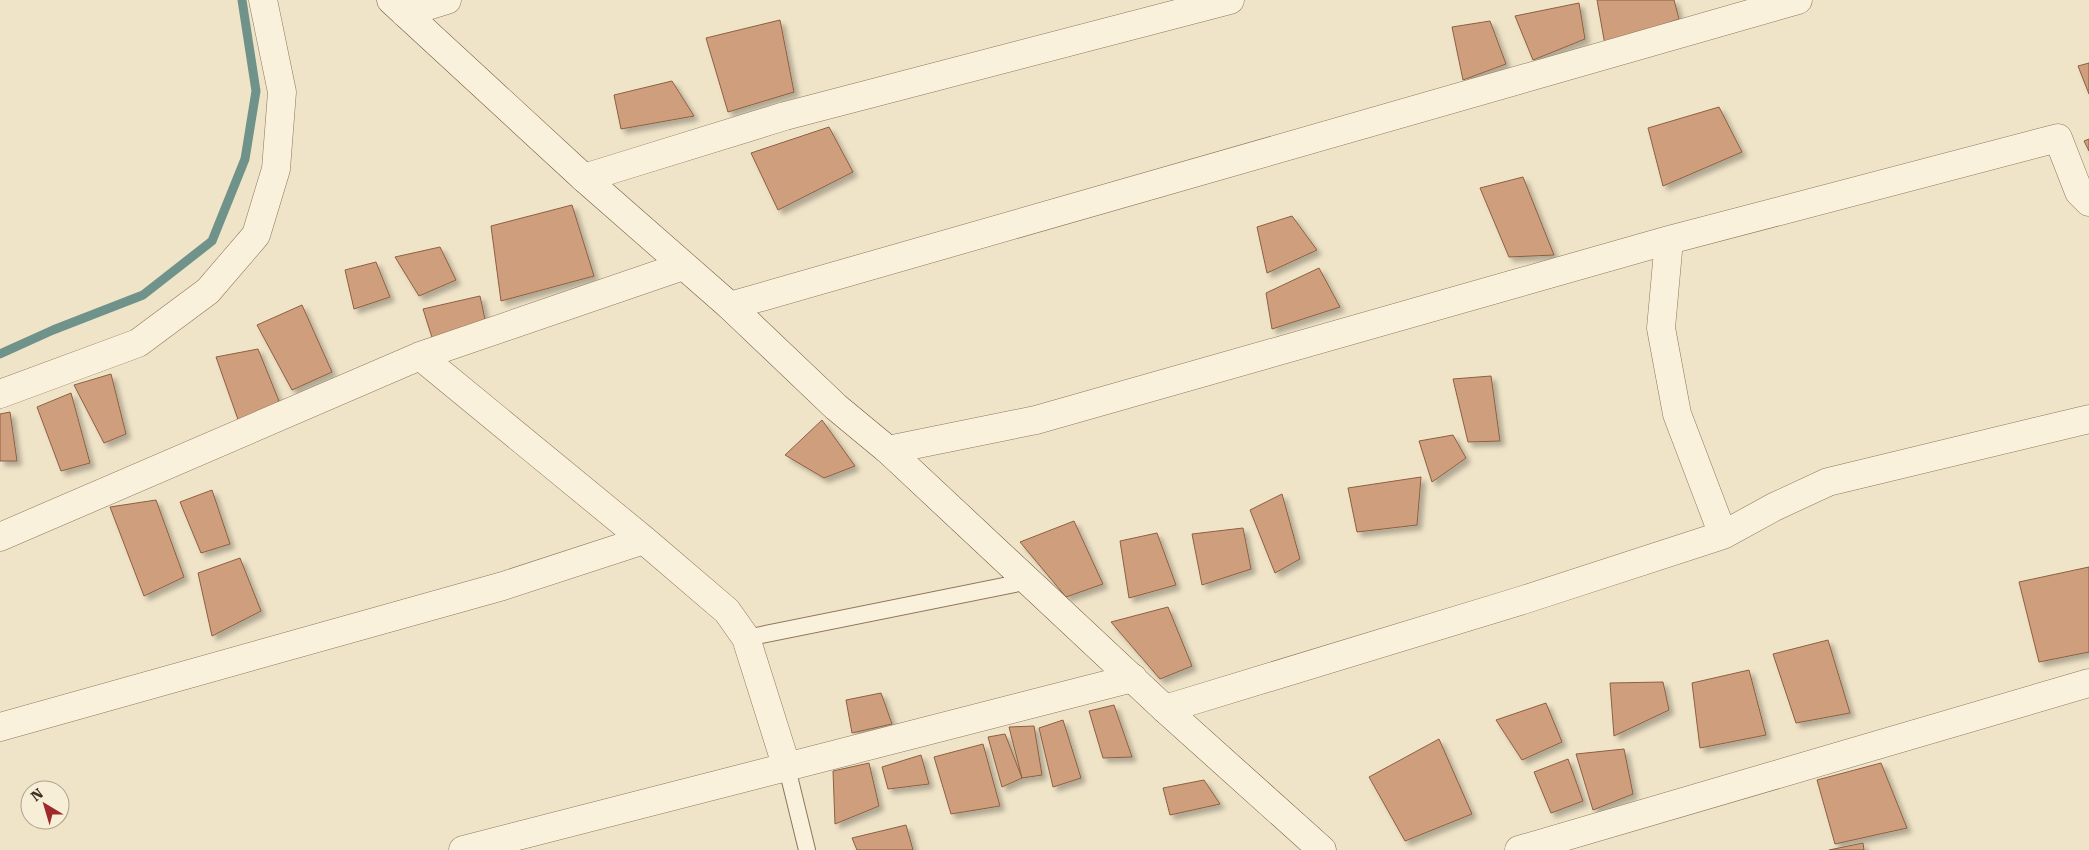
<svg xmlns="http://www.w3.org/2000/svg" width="2089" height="850" font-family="'Roboto Serif',serif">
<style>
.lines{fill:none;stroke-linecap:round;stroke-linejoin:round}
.stream{stroke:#6f938a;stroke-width:9}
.building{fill:#cf9f7d;stroke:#8d5f41;filter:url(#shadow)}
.service-casing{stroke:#8d765c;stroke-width:18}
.minor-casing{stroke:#8d765c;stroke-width:29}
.secondary-casing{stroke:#6f573f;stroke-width:29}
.service{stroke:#faf1dc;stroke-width:16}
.minor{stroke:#faf1dc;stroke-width:28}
.secondary{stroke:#faf1dc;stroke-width:28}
</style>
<defs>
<filter id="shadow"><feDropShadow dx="4.5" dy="4.5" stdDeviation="2.5" flood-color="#0004"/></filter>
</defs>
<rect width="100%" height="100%" fill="#f0e4c8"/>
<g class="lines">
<path class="stream" d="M0 354 53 330 143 295 212 241 245 159 256 91 242 0"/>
</g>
<path class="building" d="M1597 0H1674L1679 19 1605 45Z
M1579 3 1585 39 1533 60 1515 16Z
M780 20 794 92 728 112 706 38Z
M1490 21 1506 64 1463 80 1452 27Z
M2089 63V94L2078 66Z
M672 81 694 116 621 129 614 95Z
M1719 107 1742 152 1663 186 1648 128Z
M829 127 853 172 778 210 751 153Z
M2089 139V151L2084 141Z
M1523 177 1554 255 1509 257 1480 188Z
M572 205 594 276 501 301 491 226Z
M1292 216 1317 250 1267 273 1257 227Z
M440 247 456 280 419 296 395 257Z
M376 262 390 297 354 309 345 270Z
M1319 268 1340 307 1272 329 1266 293Z
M480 296 486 324 435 347 423 309Z
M302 305 332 372 292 390 257 325Z
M258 349 279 401 241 428 216 357Z
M111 374 126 434 104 443 74 385Z
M1491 376 1500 441 1468 442 1453 379Z
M71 393 90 463 61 471 37 407Z
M10 412 17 461H0V414Z
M822 420 855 466 824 478 785 455Z
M1453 435 1466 458 1432 482 1419 441Z
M1421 477 1417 525 1357 532 1348 488Z
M212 490 230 544 201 553 180 502Z
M1282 494 1300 559 1275 573 1250 510Z
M156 500 184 577 144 596 110 507Z
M1074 521 1103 584 1066 597 1020 542Z
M1243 528 1251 569 1202 585 1192 534Z
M1157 533 1176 585 1129 598 1120 541Z
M240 558 261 611 212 636 198 573Z
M2089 567V652L2039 662 2019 582Z
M1168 607 1192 666 1160 679 1111 622Z
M1828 640 1850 713 1796 723 1773 654Z
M1749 670 1766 735 1700 748 1692 683Z
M1663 682 1669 710 1614 736 1610 683Z
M881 693 892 724 852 733 846 700Z
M1546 703 1562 742 1522 760 1496 720Z
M1114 705 1132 757 1103 758 1089 711Z
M1063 720 1081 778 1053 787 1039 728Z
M1034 726 1042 775 1022 778 1009 727Z
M1005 734 1022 778 1002 787 988 737Z
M1439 739 1472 814 1405 841 1369 777Z
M983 744 1000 806 951 814 934 757Z
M1624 749 1633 794 1593 810 1576 754Z
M921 755 929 784 888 789 882 767Z
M1568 759 1583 801 1551 813 1534 772Z
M869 763 879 806 835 824 833 771Z
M1881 763 1907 828 1835 844 1817 780Z
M1204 780 1220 804 1170 815 1163 788Z
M906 825 913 850H857L852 838Z
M1863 843 1864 850H1829Z"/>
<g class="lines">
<g class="service-casing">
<path id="service" d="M746 638 1029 581
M787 768 807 850"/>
</g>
<g class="minor-casing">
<path id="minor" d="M405 13 447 0
M584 178 785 116 1230 0
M1669 240 1661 328 1677 414 1723 535
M730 306 1798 0
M420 356 644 540 727 611 746 638 787 768
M0 394 138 343 208 291 256 235 276 169 282 92 263 0
M888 450 1036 420 1669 240 2058 138 2079 192 2089 202
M0 537 420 356 683 266
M1165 709 1523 600 1723 535 1774 507 1828 482 2089 419
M0 727 503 586 644 540
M463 850 1133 678
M1519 850 2089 683"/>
</g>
<g class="secondary-casing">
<path id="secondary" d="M391 0 584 178 730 306 836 407 888 450 1165 709 1322 850"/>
</g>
<use href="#service" class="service"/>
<use href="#minor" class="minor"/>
<use href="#secondary" class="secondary"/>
</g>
<g transform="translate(45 805) rotate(322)"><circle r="24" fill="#f7eed8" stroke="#ada18e"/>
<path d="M0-4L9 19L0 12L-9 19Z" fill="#9e2a2b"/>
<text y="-8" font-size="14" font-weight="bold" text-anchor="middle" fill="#3d2e20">N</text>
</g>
</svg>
